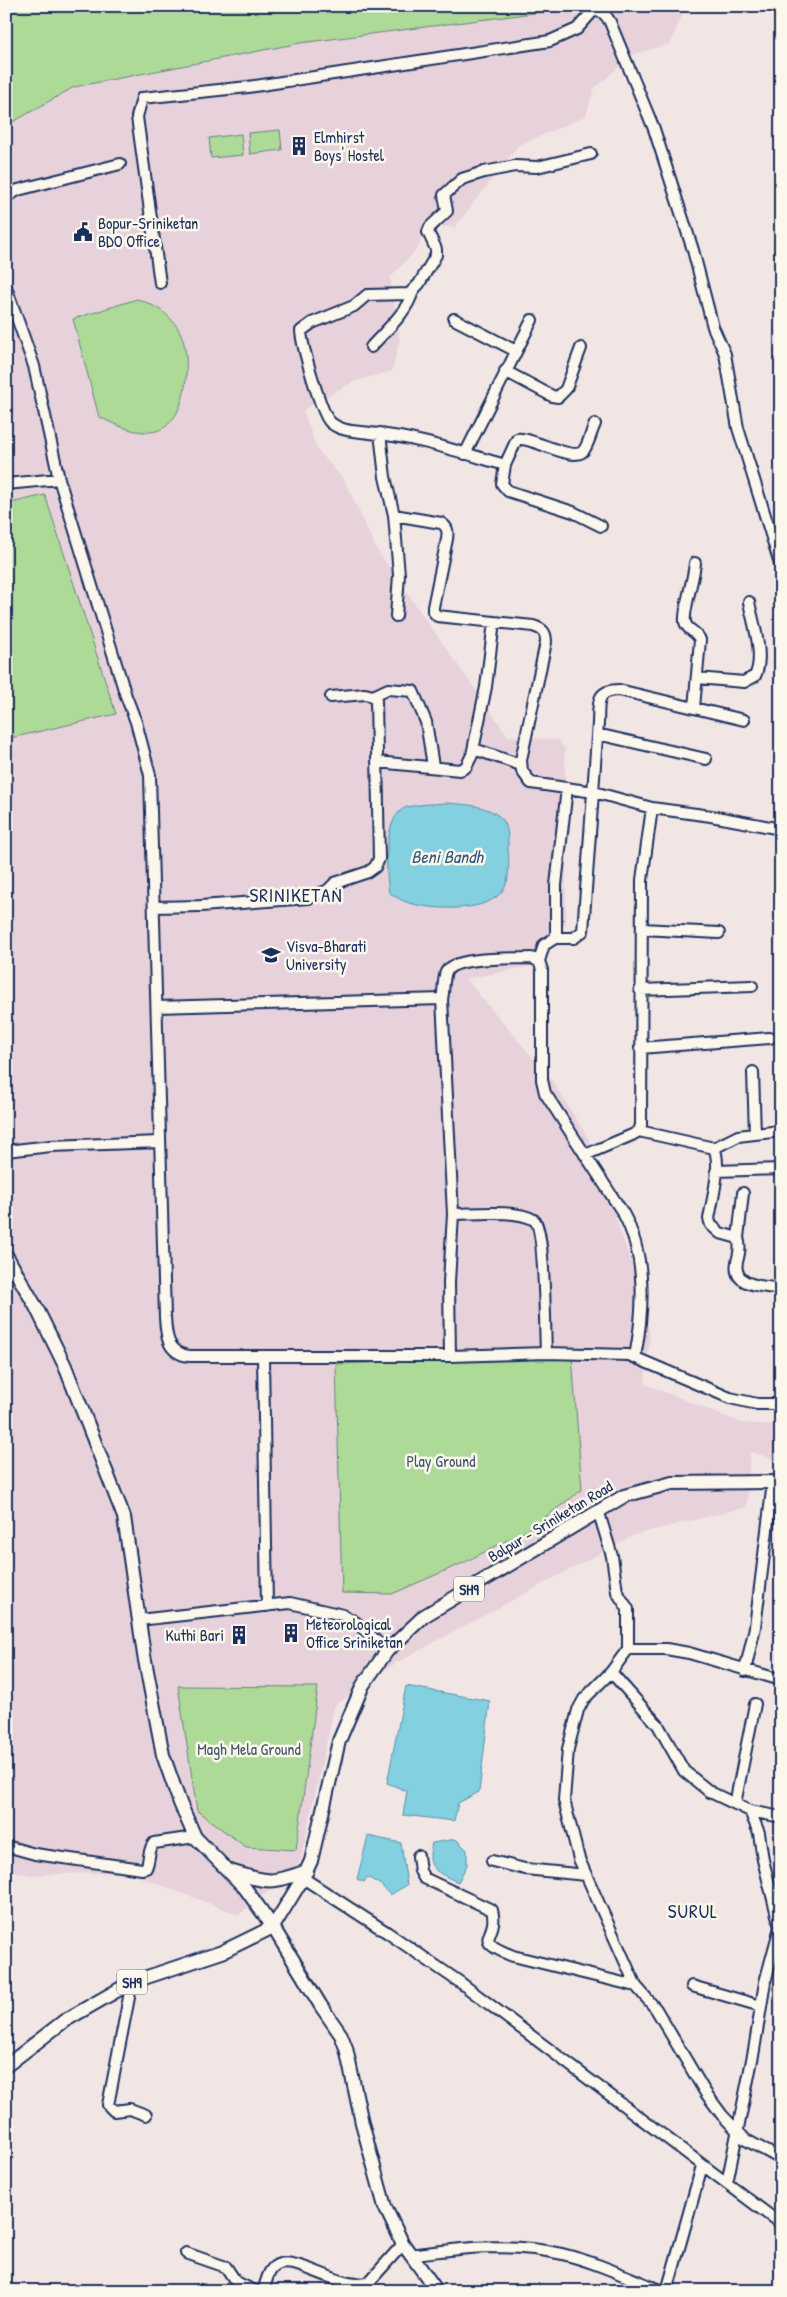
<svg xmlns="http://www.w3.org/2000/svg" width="787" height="2297" font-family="'Patrick Hand',sans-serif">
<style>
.built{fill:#e7d2dc}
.green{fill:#aeda98;stroke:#64847b}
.water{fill:#82d0e0;stroke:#5990ac}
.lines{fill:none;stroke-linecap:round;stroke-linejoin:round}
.minor-casing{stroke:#1b2f5e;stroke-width:14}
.major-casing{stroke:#1b2f5e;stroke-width:16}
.minor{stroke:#fbf7ec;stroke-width:10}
.major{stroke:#fbf7ec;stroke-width:12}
.labels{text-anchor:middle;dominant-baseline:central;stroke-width:5;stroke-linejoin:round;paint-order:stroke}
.shield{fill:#fbf7ec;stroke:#5e6b89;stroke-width:1}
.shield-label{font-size:15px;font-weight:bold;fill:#1b2f5e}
.poi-label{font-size:16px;fill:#1b2f5e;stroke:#fbf7ec;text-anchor:start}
.park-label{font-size:16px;fill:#405a6c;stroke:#fbf7ec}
.street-label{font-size:16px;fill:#1b2f5e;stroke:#fbf7ec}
.water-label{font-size:18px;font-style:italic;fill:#35577e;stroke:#fbf7ec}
.quarter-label{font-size:19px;letter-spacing:1px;fill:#1b2f5e;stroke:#fbf7ec}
</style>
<rect width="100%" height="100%" fill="#f2e6e5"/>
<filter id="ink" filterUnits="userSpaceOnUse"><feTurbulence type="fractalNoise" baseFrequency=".02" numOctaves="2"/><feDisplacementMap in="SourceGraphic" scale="10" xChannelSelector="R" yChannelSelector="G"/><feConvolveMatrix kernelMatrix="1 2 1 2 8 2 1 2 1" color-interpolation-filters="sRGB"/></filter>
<g filter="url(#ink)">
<path class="built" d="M6 6H686L670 44 634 54 594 89 586 116 518 146 455 227 424 226 419 247 390 278 400 340 392 371 353 382 303 410 317 449 345 481 377 550 508 736 559 740 565 749 566 924 538 945 532 966 466 979 551 1079 588 1138 635 1274 650 1336 645 1384 742 1423 781 1425V1461L750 1452 747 1507 634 1535 389 1667 335 1705 300 1862 239 1915 127 1872 29 1875 6 1869Z"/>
<path class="green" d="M6 6H550V11L300 43 74 87 6 126Z
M280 130 282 150 250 154 248 133Z
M241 134 243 155 211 158 209 138Z
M137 299C156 305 175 317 182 337 192 364 187 434 147 432 130 432 114 424 99 417L73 319Z
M45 495 116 714 6 739V504Z
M572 1356 582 1490 529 1529 463 1563 392 1594 342 1593 336 1364Z
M178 1686 318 1687 296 1850 246 1847 197 1811Z"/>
<path class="water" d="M446 803C463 804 487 805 500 817 509 824 508 839 508 849 509 861 510 877 505 887 492 914 433 910 409 903 402 901 395 896 389 893 386 873 382 815 407 807 419 804 434 804 446 803Z
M406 1686 490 1701 479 1792 458 1803 454 1821 403 1815 407 1791 387 1783Z
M368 1836 401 1843 407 1885 390 1895 381 1885 367 1877 364 1882 357 1879Z
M456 1839 467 1850V1865L458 1882C436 1872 425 1869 432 1843Z"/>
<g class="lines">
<g class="minor-casing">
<path id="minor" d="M6 197 18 190 120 164
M160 283 137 117 142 98 248 87 550 41 577 29 593 11C602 10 606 15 610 22L654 129 693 250 713 327 725 354 738 428 781 567
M6 287 34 366 59 479 126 696 136 722 150 775 165 1317C166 1335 167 1353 189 1356H450L546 1353 629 1355 730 1398 757 1404H781
M454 319 516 351
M371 347C385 331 407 313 413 291
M505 371 552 396 558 397 566 389 581 348
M595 424C591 432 589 443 584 450 575 464 532 436 517 439L505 465 502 484 508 491 573 512 601 526
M380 433 385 477 394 515 399 575 396 616
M465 454 532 320
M505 465C460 452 416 437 370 433 357 431 341 432 330 422 321 413 302 346 301 331L312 323 354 306 367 295 409 294 419 284 436 255V249L428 232 430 227 447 211 444 195 462 179 484 172 515 166 537 167 591 154
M6 484 59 479
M394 515 441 523C448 527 448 532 447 539L433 607V611L437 616 533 626C542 629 546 631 546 642L521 760 522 771 531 783 594 792 652 808 711 816 781 829
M697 678 744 682 755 676C765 656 753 623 749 602
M373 696 388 689 413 691 426 722 433 766
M694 708 700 640C697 631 687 631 685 622 683 610 694 579 695 563
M597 734 706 759
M474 749 521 765
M377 762 460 770 466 767 472 755 486 687 494 622
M154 907 201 906 309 898 328 890 335 883 368 872 375 867 379 859 376 700 373 696 365 694 331 697
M642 929 719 933
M555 938H574L583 931 598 723C599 704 595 690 619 690L744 720
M539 961 544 945 555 938 556 934V885L567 788
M640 990 752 986
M157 1007 442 999
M640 1048 770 1038
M753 1072 755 1134
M639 1131 714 1148C722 1164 712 1201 709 1219L711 1225 720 1233 738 1238C741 1247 739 1254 737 1262 732 1287 763 1286 781 1289
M714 1148 738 1136 781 1131
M6 1151 51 1146 160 1142
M585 1155 632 1135 639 1131 641 1125 642 880 652 808
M716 1171 781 1169
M453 1214C473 1214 518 1209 534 1220 545 1227 545 1334 546 1353
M738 1238 743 1193
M263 1356 267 1606
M450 1356 449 1282 453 1214 442 999C444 992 443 979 446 972 454 956 513 959 531 958L539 961 542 970V1080L545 1093 623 1213C647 1257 644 1309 635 1357
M598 1510 612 1556 617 1592 628 1609V1649L611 1672 584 1699 578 1710 568 1749 564 1800 579 1859 636 1986
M139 1620 290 1603 343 1615 357 1623 387 1651
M628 1649H666L689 1653 781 1680
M745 1671 755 1627 773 1482
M611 1672 658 1725 684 1771 710 1792 750 1811 759 1833 763 1860 780 1927 765 1982 754 2050 727 2183
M735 1804 755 1704
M750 1811 781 1817
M6 1846 35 1854 142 1869 146 1868C150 1860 148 1849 154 1843L195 1837
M418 1856 420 1871 424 1878 492 1910C500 1939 468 1938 513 1956L636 1986 656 2009 705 2092 722 2115 746 2140 781 2159
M492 1861 525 1869 586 1875
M303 1878 388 1933 461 1983 781 2224
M132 1982 108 2105 114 2111 130 2109 146 2115
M692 1986 761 2006
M186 2253 226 2267 236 2282 255 2291
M410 2255C459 2248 512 2242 562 2254 596 2262 629 2278 662 2291
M263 2291C266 2284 267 2274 272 2269 290 2247 344 2296 370 2281L403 2244
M667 2291 702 2166"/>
</g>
<g class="major-casing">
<path id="major" d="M6 1255 36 1307 65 1366 124 1517 144 1655 163 1755 180 1803 195 1837 245 1888 273 1927 321 2006 341 2035 346 2048 362 2123 385 2207 403 2244 437 2291
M230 1871C267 1882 269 1885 307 1871
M6 2066 64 2021 132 1982 222 1952 273 1927 303 1878 311 1861 339 1741 363 1685 387 1651 424 1616 624 1496 672 1483 781 1482"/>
</g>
<use href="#minor" class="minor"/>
<use href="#major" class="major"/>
</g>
</g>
<defs>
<g id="building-bare" transform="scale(1.5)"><path d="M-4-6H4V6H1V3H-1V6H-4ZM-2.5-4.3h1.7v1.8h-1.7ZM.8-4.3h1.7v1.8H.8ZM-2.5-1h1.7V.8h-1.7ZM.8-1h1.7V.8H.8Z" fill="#1b2f5e" stroke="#fbf7ec" stroke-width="2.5" paint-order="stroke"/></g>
<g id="civic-bare" transform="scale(1.5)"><path d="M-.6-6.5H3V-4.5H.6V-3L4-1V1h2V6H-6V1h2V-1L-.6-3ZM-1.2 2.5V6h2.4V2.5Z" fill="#1b2f5e" stroke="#fbf7ec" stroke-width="2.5" paint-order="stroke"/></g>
<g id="university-bare" transform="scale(1.5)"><path d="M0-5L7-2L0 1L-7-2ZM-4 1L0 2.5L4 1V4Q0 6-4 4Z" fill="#1b2f5e" stroke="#fbf7ec" stroke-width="2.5" paint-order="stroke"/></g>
</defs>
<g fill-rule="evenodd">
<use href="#building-bare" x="299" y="146"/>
<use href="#civic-bare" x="83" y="232"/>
<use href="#university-bare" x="271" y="955"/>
<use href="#building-bare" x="291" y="1633"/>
<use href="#building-bare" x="239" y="1635"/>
</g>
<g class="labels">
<g class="shield">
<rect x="454" y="1576.5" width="30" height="25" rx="4"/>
<rect x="117" y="1969.5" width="30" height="25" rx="4"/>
</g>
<g class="shield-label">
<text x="469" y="1589">SH9</text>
<text x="132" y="1982">SH9</text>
</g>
<g class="poi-label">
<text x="314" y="137">Elmhirst<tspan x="314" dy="18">Boys' Hostel</tspan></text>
<text x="98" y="223">Bopur-Sriniketan<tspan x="98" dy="18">BDO Office</tspan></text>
<text x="286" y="946">Visva-Bharati<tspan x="286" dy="18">University</tspan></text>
<text x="306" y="1624">Meteorological<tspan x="306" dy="18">Office Sriniketan</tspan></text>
<text x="224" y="1635" text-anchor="end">Kuthi Bari</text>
</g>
<g class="park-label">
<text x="441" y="1461">Play Ground</text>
<text x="249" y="1749">Magh Mela Ground</text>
</g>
<g class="street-label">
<text transform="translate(550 1521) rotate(-31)">Bolpur - Sriniketan Road</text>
</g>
<g class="water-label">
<text x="447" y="856">Beni Bandh</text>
</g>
<g class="quarter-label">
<text x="296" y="895">SRINIKETAN</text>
<text x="693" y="1911">SURUL</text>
</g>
</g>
<rect width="787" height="2297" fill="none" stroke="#fbf7ec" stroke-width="25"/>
<rect x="12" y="12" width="762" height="2272" fill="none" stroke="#1b2f5e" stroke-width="2" filter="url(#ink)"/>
</svg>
